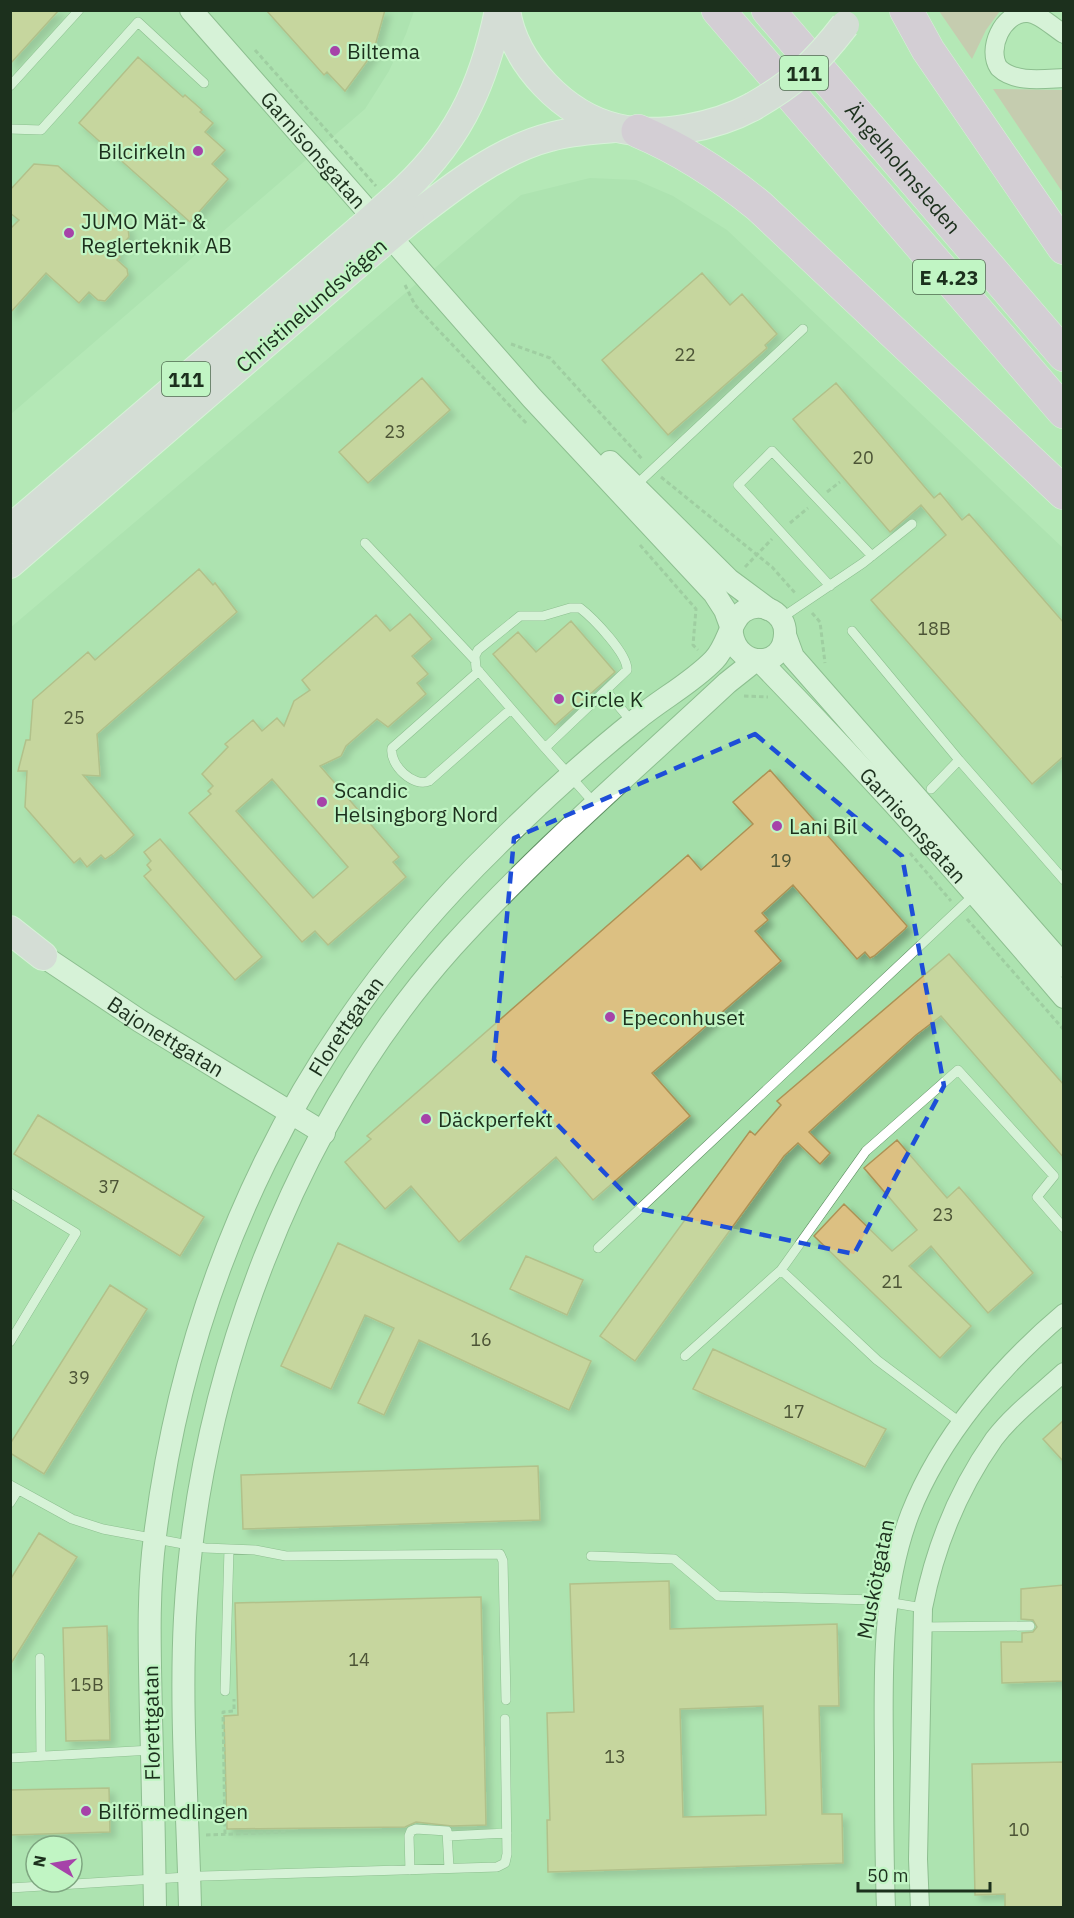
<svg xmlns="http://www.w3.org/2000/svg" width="1074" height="1918" font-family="'IBM Plex Sans',sans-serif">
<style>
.built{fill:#a4dea8;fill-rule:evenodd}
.green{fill:#daaca6}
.building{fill:#dcc082;stroke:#ad9255;stroke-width:1.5;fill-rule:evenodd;filter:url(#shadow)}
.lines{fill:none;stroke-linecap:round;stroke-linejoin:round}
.service-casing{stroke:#5d8e61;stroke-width:10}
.minor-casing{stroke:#5d8e61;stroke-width:20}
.tertiary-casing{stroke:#5d8e61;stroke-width:24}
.primary-casing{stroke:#fff;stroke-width:30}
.motorway-casing{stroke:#fff;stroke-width:34}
.path{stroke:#85af88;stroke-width:3;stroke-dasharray:4.5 3;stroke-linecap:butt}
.service{stroke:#fff;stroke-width:9}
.minor{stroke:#fff;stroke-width:18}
.tertiary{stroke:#fff;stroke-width:22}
.primary{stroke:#fbd0fb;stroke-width:28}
.motorway{stroke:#f8b0f9;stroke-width:33}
.primary-bridge-casing{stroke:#fff;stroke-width:30;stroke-linecap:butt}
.primary-bridge{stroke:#fbd0fb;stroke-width:28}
.marked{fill:none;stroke:#1d4ed8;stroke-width:4.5;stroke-dasharray:12 8;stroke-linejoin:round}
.poi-dot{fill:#a643a9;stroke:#c1f5c4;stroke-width:2}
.labels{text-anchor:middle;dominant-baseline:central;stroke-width:4.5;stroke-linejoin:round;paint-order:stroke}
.number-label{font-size:18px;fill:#4c5436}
.shield{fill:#c1f5c4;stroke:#4e6b4f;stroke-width:1.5}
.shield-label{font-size:20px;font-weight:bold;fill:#1c301d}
.poi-label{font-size:21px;fill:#1c301d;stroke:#c1f5c4;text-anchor:start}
.street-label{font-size:21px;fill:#1c301d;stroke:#c1f5c4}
</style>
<defs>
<filter id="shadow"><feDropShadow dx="5.5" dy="5.5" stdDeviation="3" flood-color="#0004"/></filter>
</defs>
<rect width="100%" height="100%" fill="#b4e8b7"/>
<path class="built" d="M11 11H414L406 34 389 71 365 109 11 414Z
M590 178 636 180 673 196 727 230 1063 548V1907H11L10 628 521 195ZM36 1846H72V1882H36Z"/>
<path class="green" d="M939 11H1000L986 30 972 59Z
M993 89 1063 90V193Z"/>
<path class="building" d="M10 10H59L10 64Z
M266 10H385L373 53 345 91 327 72 324 75Z
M138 57 183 97 185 95 202 110 200 112 213 123 205 132 225 150 212 164 228 179 190 222 79 123Z
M34 164 58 166 128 228 129 237 115 253 120 257 117 260 127 269 128 275 105 301 98 300 89 292 79 303 46 273 10 313V229L19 220 10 213V190Z
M702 273 730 305 742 294 777 334 765 345 767 348 668 435 602 360Z
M422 378 450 410 368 483 339 452Z
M836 383 934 498 940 493 962 520 969 514 1064 623V756L1032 784 871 600 946 535 921 505 890 532 793 419Z
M199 569 213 585 215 583 237 612 97 734 100 776 83 775 134 835 114 853 105 859 101 855 87 867 80 858 74 863 25 807 27 771H18L26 740H30L33 700 88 652 95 660Z
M410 614 432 639 412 656 428 674 417 683 426 694 388 727 377 719 346 746 341 756 320 766 399 857 393 862 406 877 328 945 315 931 302 942 189 813 211 794 208 791 213 786 202 774 228 747 225 744 253 720 262 731 277 718 284 726 294 701 310 690 302 680 376 615 390 631ZM272 779 348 867 313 898 236 811Z
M571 621 615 672 555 725 493 654 518 632 536 652Z
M770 770 907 926 905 929 874 956 870 958 865 952 857 959 793 885 762 913 768 920 755 931 781 961 652 1073 690 1116 593 1200 556 1157 459 1242 411 1186 385 1209 345 1162 371 1139 367 1136 688 855 701 870 753 824 733 802Z
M160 839 262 957 235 980 144 876 151 870 147 865 151 861 144 852Z
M949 954 1064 1085V1158L941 1016 916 1035 809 1132 830 1153 820 1164 798 1143 784 1156 635 1361 600 1336 750 1131 755 1135 781 1105 777 1101Z
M38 1115 204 1217 180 1256 14 1154Z
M897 1140 947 1198 959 1187 1033 1273 988 1313 931 1246 909 1266 971 1326 940 1358 814 1236 844 1204 892 1251 917 1230 864 1168Z
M338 1243 591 1361 569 1410 419 1340 384 1415 358 1403 394 1328 365 1315 331 1389 281 1366Z
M526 1256 583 1280 567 1315 510 1289Z
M110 1285 147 1309 44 1474 10 1453V1444Z
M713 1349 886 1429 865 1467 693 1389Z
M1064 1420V1462L1043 1439Z
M538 1466 540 1520 243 1529 241 1475Z
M39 1533 77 1557 10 1665V1580Z
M669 1581 670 1629 837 1624 839 1706H819L822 1814H842L843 1863 548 1872 547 1820H550L547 1713 574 1712 570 1584ZM763 1706 766 1815 683 1817 680 1709Z
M1064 1585V1681L1002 1683 1001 1642H1022V1633L1033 1632 1037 1627 1033 1620 1021 1619V1589Z
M481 1597 486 1825 452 1826 416 1822 405 1827 227 1829 224 1716 238 1715 235 1603Z
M107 1626 110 1740 66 1741 63 1628Z
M1064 1762V1908H1005V1894L975 1895 972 1764Z
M109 1788 110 1832 10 1835V1790Z"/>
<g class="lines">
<g class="service-casing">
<path id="service" d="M10 86 79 10
M10 129 41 130 138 22 204 83
M635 486 803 329
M365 543 475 660
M830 586 738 485 772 451 872 556
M780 619 863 563 912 524
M852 631 959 760 931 789
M479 671 392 748C389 765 414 788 429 781L511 709
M607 692 632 722
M545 748 476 668 475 656 478 650 520 616H543L570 608H580C593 618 628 654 627 670L545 748 595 804
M959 760 1064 880
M10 1193 76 1233 10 1342
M598 1248 975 894
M685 1356 781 1270
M961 1423 877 1360 781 1270 866 1151 958 1070 1054 1176 1037 1197 1064 1228
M10 1485 72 1519 103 1529 205 1548 255 1550 286 1556 500 1554 503 1561 506 1700
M10 1503 18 1490
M591 1556 674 1559 718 1596 875 1600 923 1608
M923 1627 1030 1626
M40 1658 41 1756
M225 1691 229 1549
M10 1758 152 1750
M448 1836 507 1833
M410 1870 409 1836 411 1831 416 1829 447 1831 449 1868
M10 1888 203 1876 497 1867 505 1863 507 1854 505 1719"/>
</g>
<g class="minor-casing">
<path id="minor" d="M1064 34C1054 28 1038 12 1026 13 1003 13 986 49 999 68 1015 83 1042 79 1064 78
M886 1908C884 1856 884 1804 884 1753 883 1672 881 1591 910 1514 940 1437 1001 1366 1064 1313
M920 1908 918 1859 923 1608C935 1547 958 1490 994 1439 1013 1414 1041 1393 1064 1372"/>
</g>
<g class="tertiary-casing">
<g id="tertiary">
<path id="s1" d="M191 10 532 398 714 593 725 610 732 629"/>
<path d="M610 462 729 580 768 609"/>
<path d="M785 635 793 657 1064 966"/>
<path id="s2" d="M759 660C865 769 966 881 1064 997"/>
<path id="s3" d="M43 956 140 1021 324 1133"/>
<path id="s4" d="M155 1908C154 1844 153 1781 151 1718 150 1657 147 1596 155 1536 188 1270 302 1035 495 847 539 803 587 759 636 720 661 699 692 683 714 660 728 646 730 620 744 611 762 600 786 613 785 634 784 669 738 669 732 634"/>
<path d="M190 1908C188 1812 180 1714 185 1618 198 1381 293 1125 452 947 537 853 635 769 727 683L756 660"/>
</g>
</g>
<g class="primary-casing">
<path id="primary" d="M506 10C514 64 565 116 617 128 658 138 715 127 752 107
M394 199C455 146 483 89 499 10
M410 220C451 188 499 150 550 137 571 131 593 130 614 128
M10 529 359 230
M10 564 375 249
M10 930 43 956"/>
</g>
<g class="motorway-casing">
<g id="motorway">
<path d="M718 10 1064 412"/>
<path id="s5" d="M768 10 1064 355"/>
<path d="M906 10 928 50 1064 248"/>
<path d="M638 131C683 150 721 175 759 206L1064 493"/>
</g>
</g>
<path class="path" d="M255 50 376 186
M405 285 415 305 527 424
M511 344 550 358 643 460
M661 477 772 567 796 594
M827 492 840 482
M790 523 808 508
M640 545 696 609 693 645 698 650
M745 567 772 539
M812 613 820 622 825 663
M744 696 768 697
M910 853 951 901
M967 919 1064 1030
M225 1834 223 1712 234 1711V1699
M206 1835 286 1832"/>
<use href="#service" class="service"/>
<use href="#minor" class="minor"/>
<use href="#tertiary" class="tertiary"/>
<use href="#primary" class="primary"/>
<use href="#motorway" class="motorway"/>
<g class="primary-bridge-casing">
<path id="primary-bridge" d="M752 107C794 83 815 64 845 25
M359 230 394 199
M375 249 410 220"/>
</g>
<use href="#primary-bridge" class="primary-bridge"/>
</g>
<path d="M0 0H1074V1918H0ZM755 734 902 856 944 1086 854 1254 640 1209 494 1060 514 838Z" fill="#b4e8b7" fill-opacity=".55" fill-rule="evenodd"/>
<path class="marked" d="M755 734 902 856 944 1086 854 1254 640 1209 494 1060 514 838Z"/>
<g class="poi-dot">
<circle cx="335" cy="51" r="6"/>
<circle cx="198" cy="151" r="6"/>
<circle cx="69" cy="233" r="6"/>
<circle cx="559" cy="699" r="6"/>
<circle cx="322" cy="802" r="6"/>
<circle cx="777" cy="826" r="6"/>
<circle cx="610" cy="1017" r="6"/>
<circle cx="426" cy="1119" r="6"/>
<circle cx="86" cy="1811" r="6"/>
</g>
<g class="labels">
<g class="number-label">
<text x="685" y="354">22</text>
<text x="395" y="431">23</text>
<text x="863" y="457">20</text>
<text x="934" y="628">18B</text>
<text x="74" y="717">25</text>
<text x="781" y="860">19</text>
<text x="109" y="1186">37</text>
<text x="943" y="1214">23</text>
<text x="892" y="1281">21</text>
<text x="481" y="1339">16</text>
<text x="79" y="1377">39</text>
<text x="794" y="1411">17</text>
<text x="359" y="1659">14</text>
<text x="87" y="1684">15B</text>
<text x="615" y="1756">13</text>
<text x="1019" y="1829">10</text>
</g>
<g class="shield">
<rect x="780" y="56" width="48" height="34" rx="4.5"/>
<rect x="913" y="260" width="72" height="34" rx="4.5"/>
<rect x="162" y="362" width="48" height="34" rx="4.5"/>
</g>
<g class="shield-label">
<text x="804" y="73">111</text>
<text x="949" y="277">E 4.23</text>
<text x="186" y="379">111</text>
</g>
<g class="poi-label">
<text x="347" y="51">Biltema</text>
<text x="186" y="151" text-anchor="end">Bilcirkeln</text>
<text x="81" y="221">JUMO Mät- &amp;<tspan x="81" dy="24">Reglerteknik AB</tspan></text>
<text x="571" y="699">Circle K</text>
<text x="334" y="790">Scandic<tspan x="334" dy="24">Helsingborg Nord</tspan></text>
<text x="789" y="826">Lani Bil</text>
<text x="622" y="1017">Epeconhuset</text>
<text x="438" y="1119">Däckperfekt</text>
<text x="98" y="1811">Bilförmedlingen</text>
</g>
<g class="street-label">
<text stroke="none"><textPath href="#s1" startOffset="186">Garnisonsgatan</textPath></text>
<text stroke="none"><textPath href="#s5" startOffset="208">Ängelholmsleden</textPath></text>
<text transform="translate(311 305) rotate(-41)">Christinelundsvägen</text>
<text stroke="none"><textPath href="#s2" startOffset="226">Garnisonsgatan</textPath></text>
<text stroke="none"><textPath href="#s4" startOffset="922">Florettgatan</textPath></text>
<text stroke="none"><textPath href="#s3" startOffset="147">Bajonettgatan</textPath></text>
<text transform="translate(875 1579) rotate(-79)">Muskötgatan</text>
<text transform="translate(151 1723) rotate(-91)">Florettgatan</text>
</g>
</g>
<rect width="1074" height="1918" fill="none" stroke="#1c301d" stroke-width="24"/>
<g transform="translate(54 1864) rotate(281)"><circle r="28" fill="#c1f5c4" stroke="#7fa681" stroke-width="1.5"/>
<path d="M0-4.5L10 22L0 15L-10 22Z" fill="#a643a9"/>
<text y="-9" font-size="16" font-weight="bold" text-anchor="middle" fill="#1c301d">N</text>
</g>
<path d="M858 1882v9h132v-9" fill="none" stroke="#1c301d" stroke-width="3"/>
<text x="867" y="1882" font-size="18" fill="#1c301d" stroke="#c1f5c4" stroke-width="4.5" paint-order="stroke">50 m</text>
</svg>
